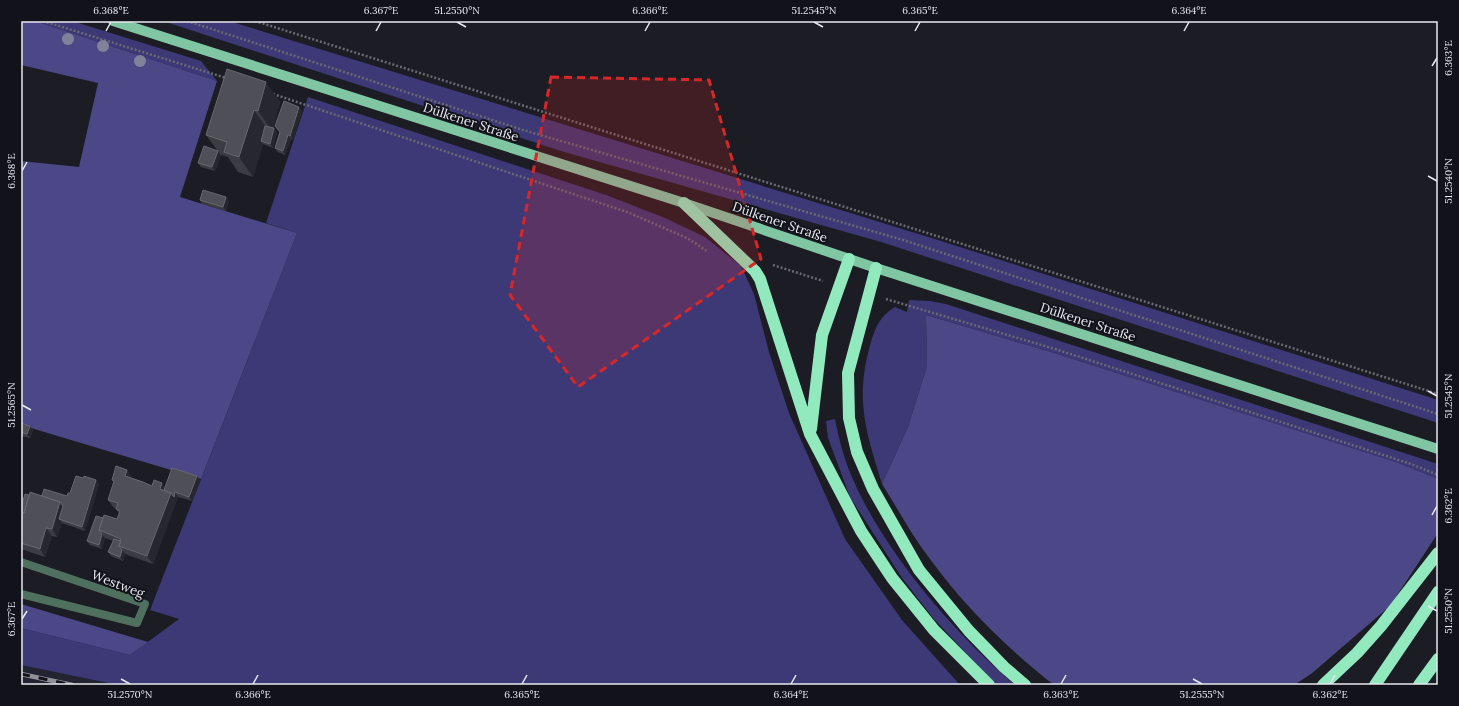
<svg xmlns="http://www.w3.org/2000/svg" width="1459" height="706" font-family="Lora,serif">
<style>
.built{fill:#232431}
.green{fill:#3d3876}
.forest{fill:#4c4888}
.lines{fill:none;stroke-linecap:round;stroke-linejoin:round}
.path{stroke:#6a6a72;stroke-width:2.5;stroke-dasharray:2 2;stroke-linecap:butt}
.street{stroke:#4f705f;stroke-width:8}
.primary{stroke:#80c6a3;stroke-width:10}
.highway{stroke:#92e9be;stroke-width:12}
.rail-casing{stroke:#909198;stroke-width:4.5}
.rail{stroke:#12131a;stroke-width:3;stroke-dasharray:9;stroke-linecap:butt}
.tree{fill:#80819a}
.wall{fill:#3c3c45}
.shaded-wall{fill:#272730}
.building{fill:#4f4f57;stroke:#67676f}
.marked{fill:#d62828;fill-opacity:0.2;stroke:#d62828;stroke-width:3;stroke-dasharray:8 5;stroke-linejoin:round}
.ticks{fill:none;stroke:#e9e9ef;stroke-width:1.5}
.labels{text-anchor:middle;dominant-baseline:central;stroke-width:4;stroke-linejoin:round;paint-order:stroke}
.street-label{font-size:13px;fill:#e9e9ef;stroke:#12131a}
.neatline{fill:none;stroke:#e9e9ef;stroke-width:1.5}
.ticks-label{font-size:10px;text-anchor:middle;fill:#e9e9ef}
</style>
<rect width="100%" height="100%" fill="#1b1c24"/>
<path class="built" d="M21 665 118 685H21Z"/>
<path class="green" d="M35 21H72L201 61 217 81Z
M163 21H229L938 240 1438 400V423L881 242 561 151Z
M308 97 606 195 665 218 705 237 741 266 754 294 769 352 789 413 845 539 902 620 960 685H118L21 665V628L130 655 179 619 150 610 297 233 266 223Z
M909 300 930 301 946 304 1438 464V479L1399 463 1051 352 926 315 927 366 908 427 882 484C867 434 855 403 869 349 874 331 878 317 895 307L907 312Z
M835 419C839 439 844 459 852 477 884 552 954 633 1015 685H996L934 619 902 578 850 497 828 438 826 421Z"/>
<path class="forest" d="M21 21H35L217 81 180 197 297 233 201 479 21 425V161L79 167 98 83 21 65Z
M926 315 1051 352 1399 463 1438 479V533L1390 606 1311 674 1294 685H1054C1008 649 964 606 930 559 912 536 898 509 882 484L908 427 927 366Z
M21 604 148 642 130 655 21 628Z"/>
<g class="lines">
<path class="path" d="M43 21 226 78
M187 21 523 130 903 240 1438 414
M255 21 1438 394
M273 94 627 212 687 238 707 251
M773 265 823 281
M886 299 1055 349 1411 464 1438 475"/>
<path class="street" d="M21 562 145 604 137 623 21 594"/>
<path class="primary" d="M113 21 684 203 876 268 1438 449"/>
<path class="highway" d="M684 203 755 271 760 279 810 434 861 531 892 578 934 630 989 685
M876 268 848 373 849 418 857 452 873 489 919 570 969 631 1004 667 1025 685
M811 429 822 335 849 259
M1323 685 1357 653 1381 626 1438 553
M1375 685 1438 592
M1419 685 1438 659"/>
<g class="rail-casing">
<path id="rail" d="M21 674 72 685"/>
</g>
<use href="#rail" class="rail"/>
</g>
<g class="tree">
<circle cx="68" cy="39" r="6"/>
<circle cx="103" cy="46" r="6"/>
<circle cx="140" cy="61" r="6"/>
</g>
<path class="wall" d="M227 69 280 102 273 128 277 132 273 148 263 144 253 177 238 172 228 157 221 155 215 171 201 167 198 163 217 150 206 135Z
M299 107 302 111 293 140 291 139 285 155 278 152 275 148 280 132 275 126Z
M200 200 229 201 226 211 202 204Z
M21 423 33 430 30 438 21 436Z
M127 470 132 478 152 486 165 487 200 480 192 501 178 497 153 564 125 554 123 561 111 556 108 552 113 541 105 538 102 549 90 545 87 541 103 518 117 519 119 513 116 509 114 508 108 500 114 483 112 480Z
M83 478 96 480 99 484 85 531 62 523 57 537 52 536 45 557 21 549V502L22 503 29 495 67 496 70 493Z"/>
<path class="shaded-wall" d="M266 82 280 102 272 131 258 111Z
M299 107 302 111 293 140 290 136Z
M254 110 268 130 261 141 263 144 253 177 239 157Z
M274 128 277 132 273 148 270 144Z
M288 135 291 139 285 155 283 151Z
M218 151 221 155 215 171 212 167Z
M226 197 229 201 226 211 223 207Z
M30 426 33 430 30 438 27 434Z
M127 470 132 478 130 484 125 476Z
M197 476 200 480 192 501 189 497Z
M96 480 99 484 85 531 82 527Z
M162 483 168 491 167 494 160 489Z
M175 492 178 497 153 564 147 556 171 493Z
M60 502 66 510 59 519 62 523 57 537 52 529Z
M46 528 52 536 45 557 40 549Z
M102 534 105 538 102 549 99 545Z
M122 550 125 554 123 561 120 557Z"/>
<path class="building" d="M227 69 266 82 258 111 254 110 239 157 224 152 227 142 206 135Z
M284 101 299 107 290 136 288 135 283 151 275 148 280 132 275 126Z
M265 126 274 128 270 144 261 141Z
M204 146 218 151 212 167 198 163Z
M203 190 226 197 223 207 200 200Z
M21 423 30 426 27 434 21 432Z
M116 466 127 470 125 476 143 482 152 486 154 480 162 483 160 489 171 493 147 556 119 546 121 539 99 530 104 515 117 519 120 511 116 509 118 503 108 500 114 481 112 480Z
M172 468 197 476 189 497 175 492 174 497 171 493 164 490Z
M76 476 83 478 84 476 96 480 82 527 59 519 63 506 60 502 42 496 44 489 67 496 68 493H70Z
M30 492 60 502 52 529 46 528 40 549 21 543V512L24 513Z
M25 494 29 495 24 513 21 512V507Z
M96 516 103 518 99 530 102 534 99 545 87 541Z
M114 539 121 541 119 546 122 550 120 557 108 552Z"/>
<path class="marked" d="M551 77 709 80 761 259 578 387 510 295Z"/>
<path class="ticks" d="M457 22 466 27M814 22 823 27M106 31 111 22M376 31 381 22M645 31 650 22M915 31 920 22M1184 31 1189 22M1432 66 1437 58M22 171 27 162M1428 176 1437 181M1428 391 1437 396M22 405 31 410M1432 515 1437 506M1428 606 1437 611M22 619 27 611M121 679 130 684M1193 679 1202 684M253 684 258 675M522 684 527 675M791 684 796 675M1061 684 1066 675M1330 684 1335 675"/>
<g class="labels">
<g class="street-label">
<text transform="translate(471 122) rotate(18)">Dülkener Straße</text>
<text transform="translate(780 222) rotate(19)">Dülkener Straße</text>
<text transform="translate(1088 322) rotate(18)">Dülkener Straße</text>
<text transform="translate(118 584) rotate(21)">Westweg</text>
</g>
</g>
<rect width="1459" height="706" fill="none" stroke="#12131a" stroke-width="44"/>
<rect x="22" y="22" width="1415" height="662" class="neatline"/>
<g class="ticks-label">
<text x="111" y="14">6.368°E</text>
<text x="381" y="14">6.367°E</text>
<text x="457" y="14">51.2550°N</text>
<text x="650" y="14">6.366°E</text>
<text x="814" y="14">51.2545°N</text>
<text x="920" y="14">6.365°E</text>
<text x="1189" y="14">6.364°E</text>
<text transform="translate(1448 58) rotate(-90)" y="4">6.363°E</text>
<text transform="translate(11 171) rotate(-90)" y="4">6.368°E</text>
<text transform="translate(1448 181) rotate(-90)" y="4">51.2540°N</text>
<text transform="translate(1448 396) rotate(-90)" y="4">51.2545°N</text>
<text transform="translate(11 405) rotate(-90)" y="4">51.2565°N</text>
<text transform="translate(1448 506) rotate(-90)" y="4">6.362°E</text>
<text transform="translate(1448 611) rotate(-90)" y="4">51.2550°N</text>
<text transform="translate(11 619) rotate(-90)" y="4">6.367°E</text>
<text x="130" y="698">51.2570°N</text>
<text x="253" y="698">6.366°E</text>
<text x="522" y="698">6.365°E</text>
<text x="791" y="698">6.364°E</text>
<text x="1061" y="698">6.363°E</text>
<text x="1202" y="698">51.2555°N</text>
<text x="1330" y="698">6.362°E</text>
</g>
</svg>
